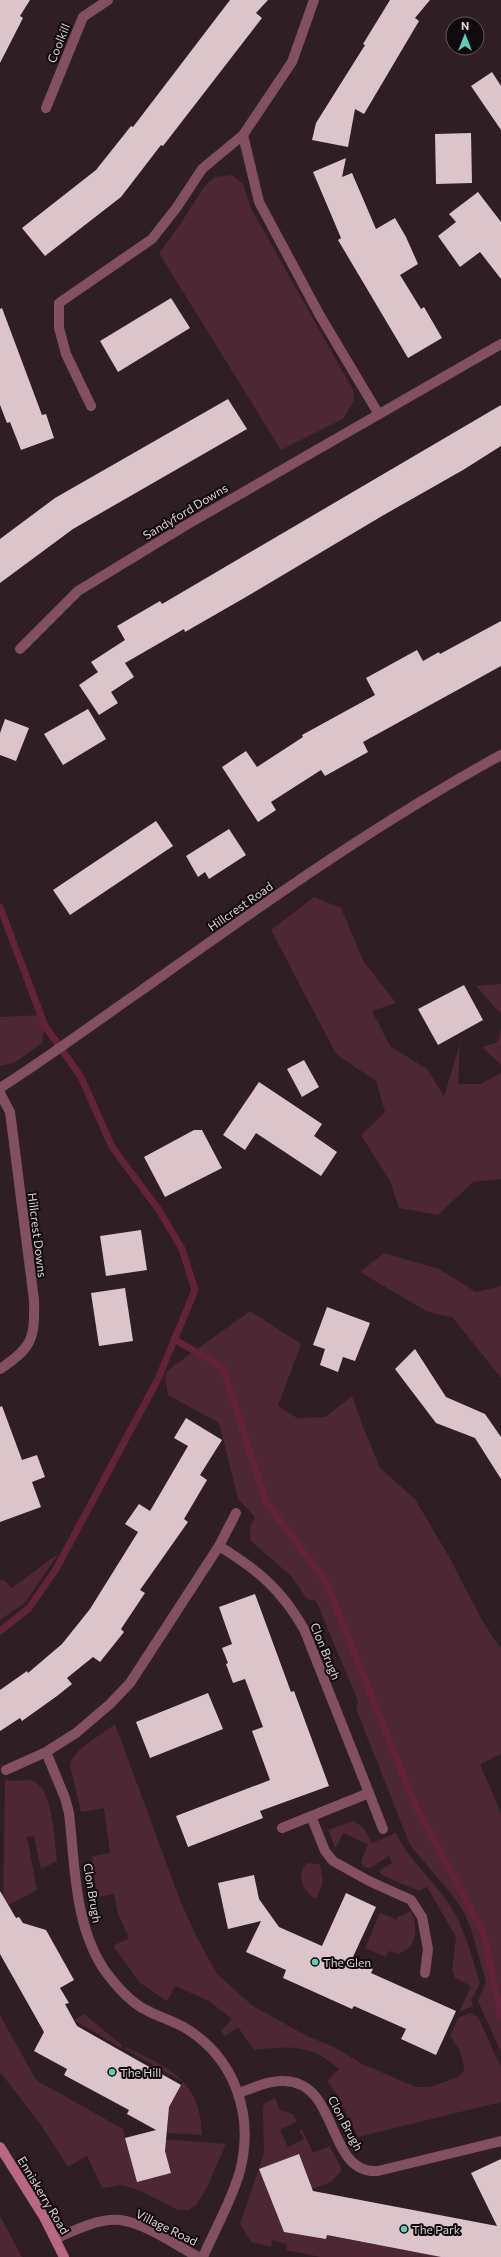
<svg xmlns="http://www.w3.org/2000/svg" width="501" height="2257" font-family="Commissioner,sans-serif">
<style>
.green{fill:#4d2734}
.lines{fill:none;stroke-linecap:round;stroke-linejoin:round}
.stream{stroke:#63223b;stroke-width:7}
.building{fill:#dbc4ca}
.minor{stroke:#835060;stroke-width:10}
.tertiary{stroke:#835060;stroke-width:10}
.secondary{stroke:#b86882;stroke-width:10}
.poi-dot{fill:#5cceba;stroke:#120b0d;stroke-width:1.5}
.labels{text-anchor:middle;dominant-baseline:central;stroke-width:4;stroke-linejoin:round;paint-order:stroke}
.street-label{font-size:12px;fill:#ddd2d5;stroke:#120b0d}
.poi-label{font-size:12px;fill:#ddd2d5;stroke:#120b0d;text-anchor:start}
</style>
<rect width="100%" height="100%" fill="#2f1e23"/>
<path class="green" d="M232 175 243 184 251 208 353 390 354 401 343 419 281 450 159 253 179 226 204 187 214 177Z
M314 897 341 908 364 962 396 1003 372 1011 390 1046 427 1069 444 1096 460 1044 458 1084H480L501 1073V1179L473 1182 438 1215 399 1208 390 1181 361 1135 385 1112 376 1081 336 1054 271 930Z
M501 984V1014L476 986Z
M41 1015 45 1026 42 1043 14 1063 0 1066V1017Z
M501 1028V1065L482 1047 498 1042Z
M384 1253 439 1269 476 1292 501 1286V1378L453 1318 426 1311 360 1272Z
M250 1311 301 1344 278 1406 297 1418 325 1417 352 1396 363 1427 380 1468 415 1499 448 1555 483 1622 501 1649V1754L480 1764 501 1813V2052L478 2001 486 1982 471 1929 464 1913 453 1896 410 1845 356 1709 358 1701 316 1601 307 1599 291 1576 250 1540V1527L255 1517 238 1499 219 1423 168 1395 165 1376 168 1370Z
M59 1553 25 1603 0 1620V1581L3 1579 12 1588Z
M115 1724 180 1900 195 1934 217 1974 253 2006 307 2036 334 2047 362 2064 416 2087H430L458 2077 464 2071C464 2057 458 2047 450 2036L458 2018 470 2013 478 2017 501 2067V2102L358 2137 337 2095 327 2081 339 2069C312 2044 288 2046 254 2050L238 2027 225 2036 221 2031 232 2019 209 2001 175 1986 167 2001 140 1983 113 1946 129 1938 118 1914 114 1894 97 1897 92 1856 110 1853 104 1808 81 1812 70 1765C72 1750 103 1734 115 1724Z
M5 1779C15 1784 26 1777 35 1782 53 1791 55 1843 57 1861L41 1869 34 1836 27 1837 37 1890 9 1905 7 1903 3 1905Z
M353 1821 363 1827 372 1843 396 1833C408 1859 430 1877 447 1901 464 1925 471 1954 480 1983L471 2000 473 2006 459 2012 471 1986 455 1978 452 1970 456 1937 427 1887 419 1891 381 1875 380 1870 392 1863 389 1856 370 1868 363 1867 361 1861 368 1844 343 1833 336 1848 335 1847 328 1830Z
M307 1863 320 1864 323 1882 316 1899C303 1892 295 1875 307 1863Z
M411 1911C416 1922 418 1936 410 1947L399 1954 389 1951 386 1957 365 1948 380 1913 397 1920 398 1917Z
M84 2014 122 2045 121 2048 74 2020Z
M0 2015 36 2080 123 2129 137 2182 171 2172 162 2139 226 2144 206 2189 196 2205 188 2210H178L141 2191 122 2185 102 2188 87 2156 68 2167 41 2125 0 2072Z
M126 2047C169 2068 201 2080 202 2135L167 2133 168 2120 162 2119 183 2082 125 2049Z
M275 2098 280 2110 292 2114 297 2121 280 2130 288 2147 304 2139 299 2130 302 2129 313 2153 330 2146 342 2170 331 2182 312 2189 299 2155 259 2169 284 2232 326 2239 327 2235 330 2236 441 2257H321L286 2250 287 2244 272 2240 271 2247 251 2242 240 2224 264 2154 263 2107 265 2103Z
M0 2216 22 2257H0Z"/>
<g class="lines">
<path class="stream" d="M0 907 45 1026 81 1077 112 1147 159 1210 182 1249 195 1290 158 1379 56 1569 29 1608 0 1631
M174 1339 223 1368 266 1502 326 1582 415 1805 483 1932 501 2015"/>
</g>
<path class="building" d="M0 0H30L20 16 23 18 0 63Z
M230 0H268L256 13 262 18 163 146 161 145 121 197 45 256 22 228 96 170 131 126 133 127Z
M390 0H430L415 18 419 21 364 114 355 109 348 147 312 140 316 123 365 45 363 44Z
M492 72 501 86V130L471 86Z
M471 133 472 183 436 184 435 134Z
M346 158 342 177 352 173 376 229 395 218 406 237 418 264 400 275 421 309 424 307 442 338 408 358 338 240 341 238 313 172Z
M478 192 501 222V279L480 252 460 267 438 236 456 222 449 214Z
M171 298 190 328 118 372 100 341Z
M2 308 42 415 46 414 54 438 21 450 10 422 7 423 0 405V309Z
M228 399 247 429 73 529 0 583V539L55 498Z
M501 405V446L463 470 382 516 246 597 185 632 184 629 125 663 134 677 111 692 118 703 99 715 79 685 98 672 91 662 125 640 117 626 160 601 162 604 208 577Z
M501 621V666L363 742 368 752 325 776 321 770 271 802 276 810 258 822 222 767 246 751 257 767 303 737 302 735 375 695 366 678 417 650 423 661 439 652 440 654Z
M88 709 106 739 63 765 44 734Z
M5 719 29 728 16 761 0 755V733Z
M156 821 173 846 70 915 53 890Z
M229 829 246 855 209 879 205 872 198 877 186 856Z
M464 985 483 1020 438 1045 418 1009Z
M304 1060 319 1087 302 1097 287 1069Z
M259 1082 322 1124 314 1136 337 1152 321 1176 256 1133 245 1150 223 1135Z
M194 1130H202L222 1168 165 1197 144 1157Z
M141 1230 147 1270 106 1276 100 1236Z
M125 1288 133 1341 99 1346 91 1293Z
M327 1307 370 1323 355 1361 343 1357 338 1372 320 1365 325 1349 313 1345Z
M415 1349 446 1397 485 1414 501 1437V1479L475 1438 436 1423 395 1369Z
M2 1406 22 1460 37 1455 45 1477 32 1482 41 1507 0 1522V1407Z
M186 1418 222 1440 200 1475 207 1480 184 1519 188 1522 140 1590 145 1593 121 1629 124 1632 100 1662 93 1657 67 1678 72 1684 57 1696 22 1721 20 1718 0 1731V1690L27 1671 28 1673 62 1644 90 1609 138 1532 125 1524 139 1504 150 1511 188 1446 174 1438Z
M255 1594 291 1692 294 1691 329 1786 260 1811 263 1818 188 1847 176 1816 270 1780 252 1731 263 1727 245 1679 233 1683 226 1664 228 1663 222 1648 232 1644 219 1607Z
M208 1693 223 1729 150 1758 136 1722Z
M254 1875 259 1899 279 1927 322 1946 346 1893 376 1907 352 1959 373 1969 371 1973 456 2011 436 2055 401 2039 406 2029 354 2006 352 2009 283 1978 286 1970 246 1952 261 1921 228 1929 218 1883Z
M0 1891 16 1918 19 1917 23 1923 46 1930 74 1980 60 1988 69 2003 65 2004 77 2026 181 2085 169 2107 165 2151 171 2173 137 2182 125 2138 156 2130 127 2114 129 2110 64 2075 67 2069 34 2051 44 2032 0 1954Z
M299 2154 313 2191 497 2226 471 2173 501 2159V2257H441L327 2235 326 2239 284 2232 259 2169Z"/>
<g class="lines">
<path class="minor" d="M46 108 83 17 108 0
M243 135 259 202 319 314 378 413
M91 406 66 354 59 328V303L152 239 177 207 202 169 243 135 292 62 314 0
M20 649 78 591 188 524 501 344
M0 1093 10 1112 34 1300C35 1339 32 1348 0 1369
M219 1546 236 1513
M6 1770 46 1752
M369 1793 383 1829
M311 1816 325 1851 333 1861 369 1881 411 1900 422 1917 428 1949 425 1973
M239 2093C253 2088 269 2080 284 2081 340 2082 326 2175 378 2171L501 2141
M55 2239C75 2230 98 2218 120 2220 145 2223 176 2245 198 2257
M203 2257C215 2229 232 2200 240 2171 254 2116 236 2060 187 2029 174 2021 159 2017 146 2010 130 2002 113 1982 103 1968 74 1923 75 1864 69 1813L65 1798 46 1752 76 1733 110 1704 130 1683 219 1546C258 1570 281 1589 304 1629L369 1793 282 1828"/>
<path class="tertiary" d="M0 1088C49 1057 94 1023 142 990 259 907 375 824 501 755"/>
<path class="secondary" d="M0 2147 44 2217 64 2257"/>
</g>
<g class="poi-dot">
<circle cx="315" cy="1962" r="4"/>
<circle cx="112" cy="2072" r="4"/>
<circle cx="404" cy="2229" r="4"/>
</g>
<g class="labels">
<g class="street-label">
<text transform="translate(58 43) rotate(-68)">Coolkill</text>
<text transform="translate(185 511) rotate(-31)">Sandyford Downs</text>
<text transform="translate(240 906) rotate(-35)">Hillcrest Road</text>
<text transform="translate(38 1235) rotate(83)">Hillcrest Downs</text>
<text transform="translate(326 1651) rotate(68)">Clon Brugh</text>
<text transform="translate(93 1893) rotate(81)">Clon Brugh</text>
<text transform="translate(346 2123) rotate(62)">Clon Brugh</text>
<text transform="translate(44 2195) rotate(59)">Enniskerry Road</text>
<text transform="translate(167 2227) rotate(26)">Village Road</text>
</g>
<g class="poi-label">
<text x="323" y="1962">The Glen</text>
<text x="120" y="2072">The Hill</text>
<text x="412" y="2229">The Park</text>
</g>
</g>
<g transform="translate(465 36)"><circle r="19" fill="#120b0d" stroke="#635b5d"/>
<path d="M0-3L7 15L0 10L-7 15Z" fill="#5cceba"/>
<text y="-6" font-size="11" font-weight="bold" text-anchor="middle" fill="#ddd2d5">N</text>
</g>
</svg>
